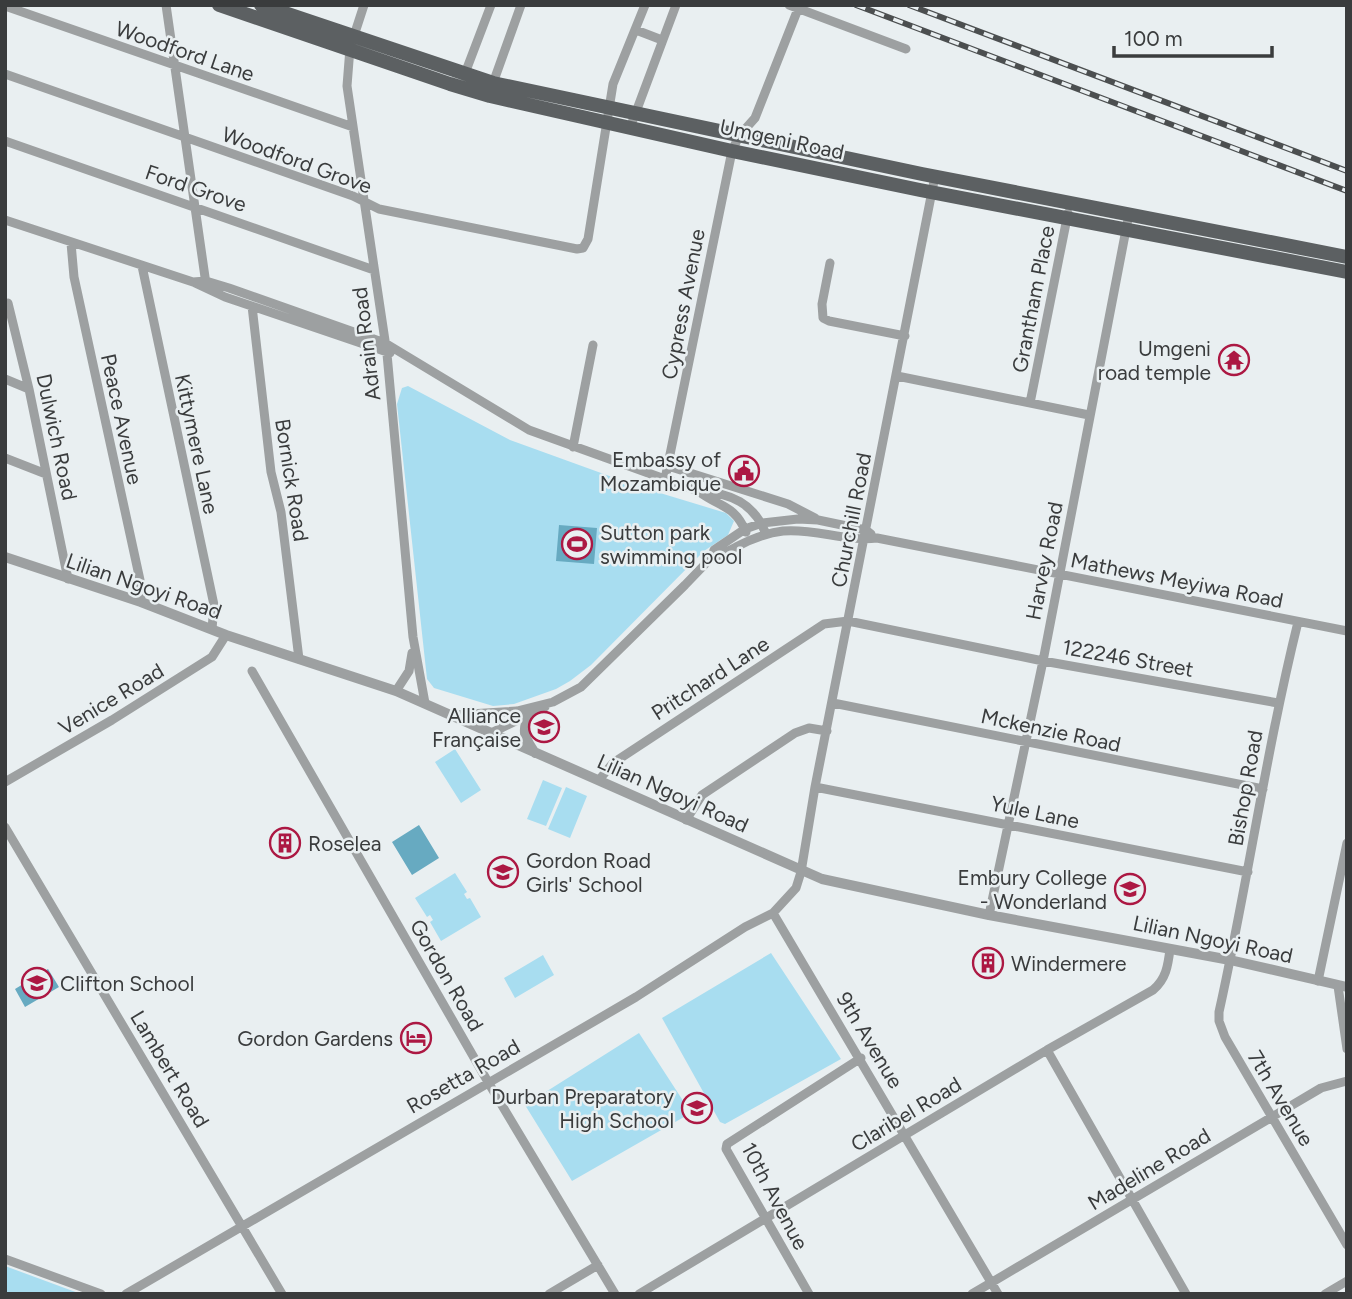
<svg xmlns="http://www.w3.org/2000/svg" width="1352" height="1299" font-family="Figtree,sans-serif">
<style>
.green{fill:#a8ddf0}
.water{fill:#67aac1}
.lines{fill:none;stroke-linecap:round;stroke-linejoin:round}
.minor{stroke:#9da0a1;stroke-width:9}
.tertiary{stroke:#9da0a1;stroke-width:10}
.primary{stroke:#5c6062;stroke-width:14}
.rail-casing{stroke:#4c4f50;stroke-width:6}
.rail{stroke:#e9eff1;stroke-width:3.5;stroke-dasharray:10;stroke-linecap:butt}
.labels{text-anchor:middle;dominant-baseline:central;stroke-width:5;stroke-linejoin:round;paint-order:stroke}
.street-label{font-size:21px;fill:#3a3c3d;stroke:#e9eff1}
.poi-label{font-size:21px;fill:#3a3c3d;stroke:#e9eff1;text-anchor:end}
</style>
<rect width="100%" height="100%" fill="#e9eff1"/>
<path class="green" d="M408 386 510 440 637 486 726 513 734 521 728 535 704 551 591 665 570 681 556 689 514 704 493 706 434 688 427 679 397 404 402 388Z
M455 749 481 790 461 803 435 762Z
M543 780 562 788 546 826 527 819Z
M566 787 587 796 570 838 548 829Z
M455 873 467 892 464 894 467 899 470 898 481 917 441 941 430 922 433 920 430 915 427 917 415 898Z
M771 953 841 1059 725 1124 720 1122 662 1018Z
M543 955 554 975 515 998 504 978Z
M639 1033 691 1113 572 1181 525 1105Z
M5 1266 81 1294H5Z"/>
<path class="water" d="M559 525 597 528 594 564 556 561Z
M419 825 439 858 412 875 392 842Z
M48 969 59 987 25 1007 15 989Z"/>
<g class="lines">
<path class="minor" d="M166 5 206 284
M364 5 350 48 347 86 387 354 413 637 425 703
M789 5 906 49
M5 6 353 127
M636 30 662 40
M5 74 353 196 379 209 577 249 583 248 588 239 613 84 645 5
M464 76 491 5
M492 86 521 5
M630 128 676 5
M5 141 374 270
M5 220 193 282 225 297 390 353
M71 243 74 277 140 580 141 602
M830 263 822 304 823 318 829 321 905 336
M142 266 214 605 212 629
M193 282 206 281 229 288 385 343 529 430 698 491C731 493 754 503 766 534
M8 303 29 389 68 579
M252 306 271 472 281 512 299 659
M897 376 1089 415
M5 379 29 389
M1030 403 1068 213
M573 447 593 345
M5 458 46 474
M668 466 788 504 815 518
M665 479 732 151 739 136 755 118 798 9
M698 491C720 508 734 504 746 532
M711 558C720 557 728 551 736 547 751 539 766 533 783 531 815 528 846 542 877 538L1347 631
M1298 622C1266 751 1248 882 1219 1012V1021L1225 1037 1347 1245
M252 671 488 1082 615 1294
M396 691 409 671 412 653
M833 703 1263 789
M453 715 517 711 553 702 581 687 685 585 711 558 714 550 745 529 762 523 798 519 818 520 866 530 871 534
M491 733 545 707
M599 780 613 763 824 624 848 621 1043 661 1278 703
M5 782 112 720 212 657 226 635
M815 787 1248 872
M686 820 702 795 795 733 809 728 827 731
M5 827 282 1294
M773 913 998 1294
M989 915 1043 661 1129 214
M1318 981 1347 843
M1338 986 1347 1049
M1047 1050 1186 1294
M5 1259 101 1294
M126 1294 636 997 745 927 773 913 796 888 801 872 815 787 935 176
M549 1294 598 1265
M639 1294 1047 1050 1153 990C1166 979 1168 966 1170 949
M809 1294 726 1149 727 1144 861 1058
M972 1294 1321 1088 1347 1081
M1325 1294 1347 1281"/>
<path class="tertiary" d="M5 557 141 602 226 635 396 691 822 879 989 915 1230 960 1347 987
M530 715C520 731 526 740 535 753"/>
<path class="primary" d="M219 5 450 84 490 96 732 151 920 190 1347 272
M261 5 493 83 922 174 1347 257"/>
<g class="rail-casing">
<path id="rail" d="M856 5 1347 191
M909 5 1347 171"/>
</g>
<use href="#rail" class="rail"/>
</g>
<defs>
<g id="temple-ring" transform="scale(1.575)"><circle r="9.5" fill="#e9eff1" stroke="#ac1843" stroke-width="1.5"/><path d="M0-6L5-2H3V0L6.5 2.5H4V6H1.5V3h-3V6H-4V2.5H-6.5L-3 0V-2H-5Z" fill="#ac1843"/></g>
<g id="civic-ring" transform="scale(1.575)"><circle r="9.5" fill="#e9eff1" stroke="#ac1843" stroke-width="1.5"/><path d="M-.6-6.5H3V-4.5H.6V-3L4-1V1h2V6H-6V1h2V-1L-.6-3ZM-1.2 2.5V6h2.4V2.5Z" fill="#ac1843"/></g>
<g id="stadium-ring" transform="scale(1.575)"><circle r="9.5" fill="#e9eff1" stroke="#ac1843" stroke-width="1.5"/><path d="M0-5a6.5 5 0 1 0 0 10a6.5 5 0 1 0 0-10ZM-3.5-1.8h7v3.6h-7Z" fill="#ac1843"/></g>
<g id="school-ring" transform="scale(1.575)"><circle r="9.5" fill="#e9eff1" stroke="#ac1843" stroke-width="1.5"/><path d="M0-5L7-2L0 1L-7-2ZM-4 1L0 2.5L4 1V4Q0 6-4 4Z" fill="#ac1843"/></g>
<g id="building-ring" transform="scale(1.575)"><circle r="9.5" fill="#e9eff1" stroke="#ac1843" stroke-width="1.5"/><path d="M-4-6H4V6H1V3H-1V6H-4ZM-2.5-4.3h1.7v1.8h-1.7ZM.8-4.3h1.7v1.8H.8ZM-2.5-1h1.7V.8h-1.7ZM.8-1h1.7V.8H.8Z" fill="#ac1843"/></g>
<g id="hotel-ring" transform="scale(1.575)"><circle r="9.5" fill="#e9eff1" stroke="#ac1843" stroke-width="1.5"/><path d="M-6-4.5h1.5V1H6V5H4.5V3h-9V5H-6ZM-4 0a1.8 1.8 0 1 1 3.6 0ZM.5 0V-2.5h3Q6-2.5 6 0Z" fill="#ac1843"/></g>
</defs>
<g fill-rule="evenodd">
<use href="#temple-ring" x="1234" y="360"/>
<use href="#civic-ring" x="744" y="471"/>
<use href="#stadium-ring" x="577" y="544"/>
<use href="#school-ring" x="544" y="727"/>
<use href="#building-ring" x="285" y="843"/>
<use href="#school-ring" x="503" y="872"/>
<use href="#school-ring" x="1130" y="889"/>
<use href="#building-ring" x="988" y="963"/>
<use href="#school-ring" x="37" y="983"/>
<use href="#hotel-ring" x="416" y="1038"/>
<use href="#school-ring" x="697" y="1108"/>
</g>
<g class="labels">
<g class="street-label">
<text transform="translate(185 51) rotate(19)">Woodford Lane</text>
<text transform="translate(782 139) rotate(12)">Umgeni Road</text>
<text transform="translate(297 160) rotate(20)">Woodford Grove</text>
<text transform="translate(196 188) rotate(19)">Ford Grove</text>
<text transform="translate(1033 299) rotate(-79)">Grantham Place</text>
<text transform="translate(683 304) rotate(-79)">Cypress Avenue</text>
<text transform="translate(366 344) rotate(-97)">Adrain Road</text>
<text transform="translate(122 419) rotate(78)">Peace Avenue</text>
<text transform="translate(57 437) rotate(78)">Dulwich Road</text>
<text transform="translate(197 444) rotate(78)">Kittymere Lane</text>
<text transform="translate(292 480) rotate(81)">Bornick Road</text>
<text transform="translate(851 520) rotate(-79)">Churchill Road</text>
<text transform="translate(1044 561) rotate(-79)">Harvey Road</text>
<text transform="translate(1177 580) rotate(11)">Mathews Meyiwa Road</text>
<text transform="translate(144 586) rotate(19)">Lilian Ngoyi Road</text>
<text transform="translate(1128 658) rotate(10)">122246 Street</text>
<text transform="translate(710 678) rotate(-33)">Pritchard Lane</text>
<text transform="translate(111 699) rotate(-31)">Venice Road</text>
<text transform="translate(1051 730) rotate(12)">Mckenzie Road</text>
<text transform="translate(1245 788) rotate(-80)">Bishop Road</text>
<text transform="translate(673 793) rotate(24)">Lilian Ngoyi Road</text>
<text transform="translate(1035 812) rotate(12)">Yule Lane</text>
<text transform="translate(1213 939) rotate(12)">Lilian Ngoyi Road</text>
<text transform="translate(447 975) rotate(60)">Gordon Road</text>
<text transform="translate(870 1040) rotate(59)">9th Avenue</text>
<text transform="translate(170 1069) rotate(59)">Lambert Road</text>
<text transform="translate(463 1076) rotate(-30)">Rosetta Road</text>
<text transform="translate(1281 1098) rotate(59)">7th Avenue</text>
<text transform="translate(906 1114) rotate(-31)">Claribel Road</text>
<text transform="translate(1149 1169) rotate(-31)">Madeline Road</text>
<text transform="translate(775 1196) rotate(62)">10th Avenue</text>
</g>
<g class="poi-label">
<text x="1211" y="348">Umgeni<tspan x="1211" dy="24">road temple</tspan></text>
<text x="721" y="459">Embassy of<tspan x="721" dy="24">Mozambique</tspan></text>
<text x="600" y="532" text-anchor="start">Sutton park<tspan x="600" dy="24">swimming pool</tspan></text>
<text x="521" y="715">Alliance<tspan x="521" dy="24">Française</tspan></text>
<text x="308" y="843" text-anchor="start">Roselea</text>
<text x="526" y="860" text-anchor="start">Gordon Road<tspan x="526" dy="24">Girls' School</tspan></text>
<text x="1107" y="877">Embury College<tspan x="1107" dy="24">- Wonderland</tspan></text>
<text x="1011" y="963" text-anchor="start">Windermere</text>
<text x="60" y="983" text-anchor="start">Clifton School</text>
<text x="393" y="1038">Gordon Gardens</text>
<text x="674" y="1096">Durban Preparatory<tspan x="674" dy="24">High School</tspan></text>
</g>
</g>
<rect width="1352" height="1299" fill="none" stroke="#3a3c3d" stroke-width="14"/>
<path d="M1114 46v10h158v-10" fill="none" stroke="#3a3c3d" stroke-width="3.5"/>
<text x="1124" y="46" font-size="21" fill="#3a3c3d" stroke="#e9eff1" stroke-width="5" paint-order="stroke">100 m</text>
</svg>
